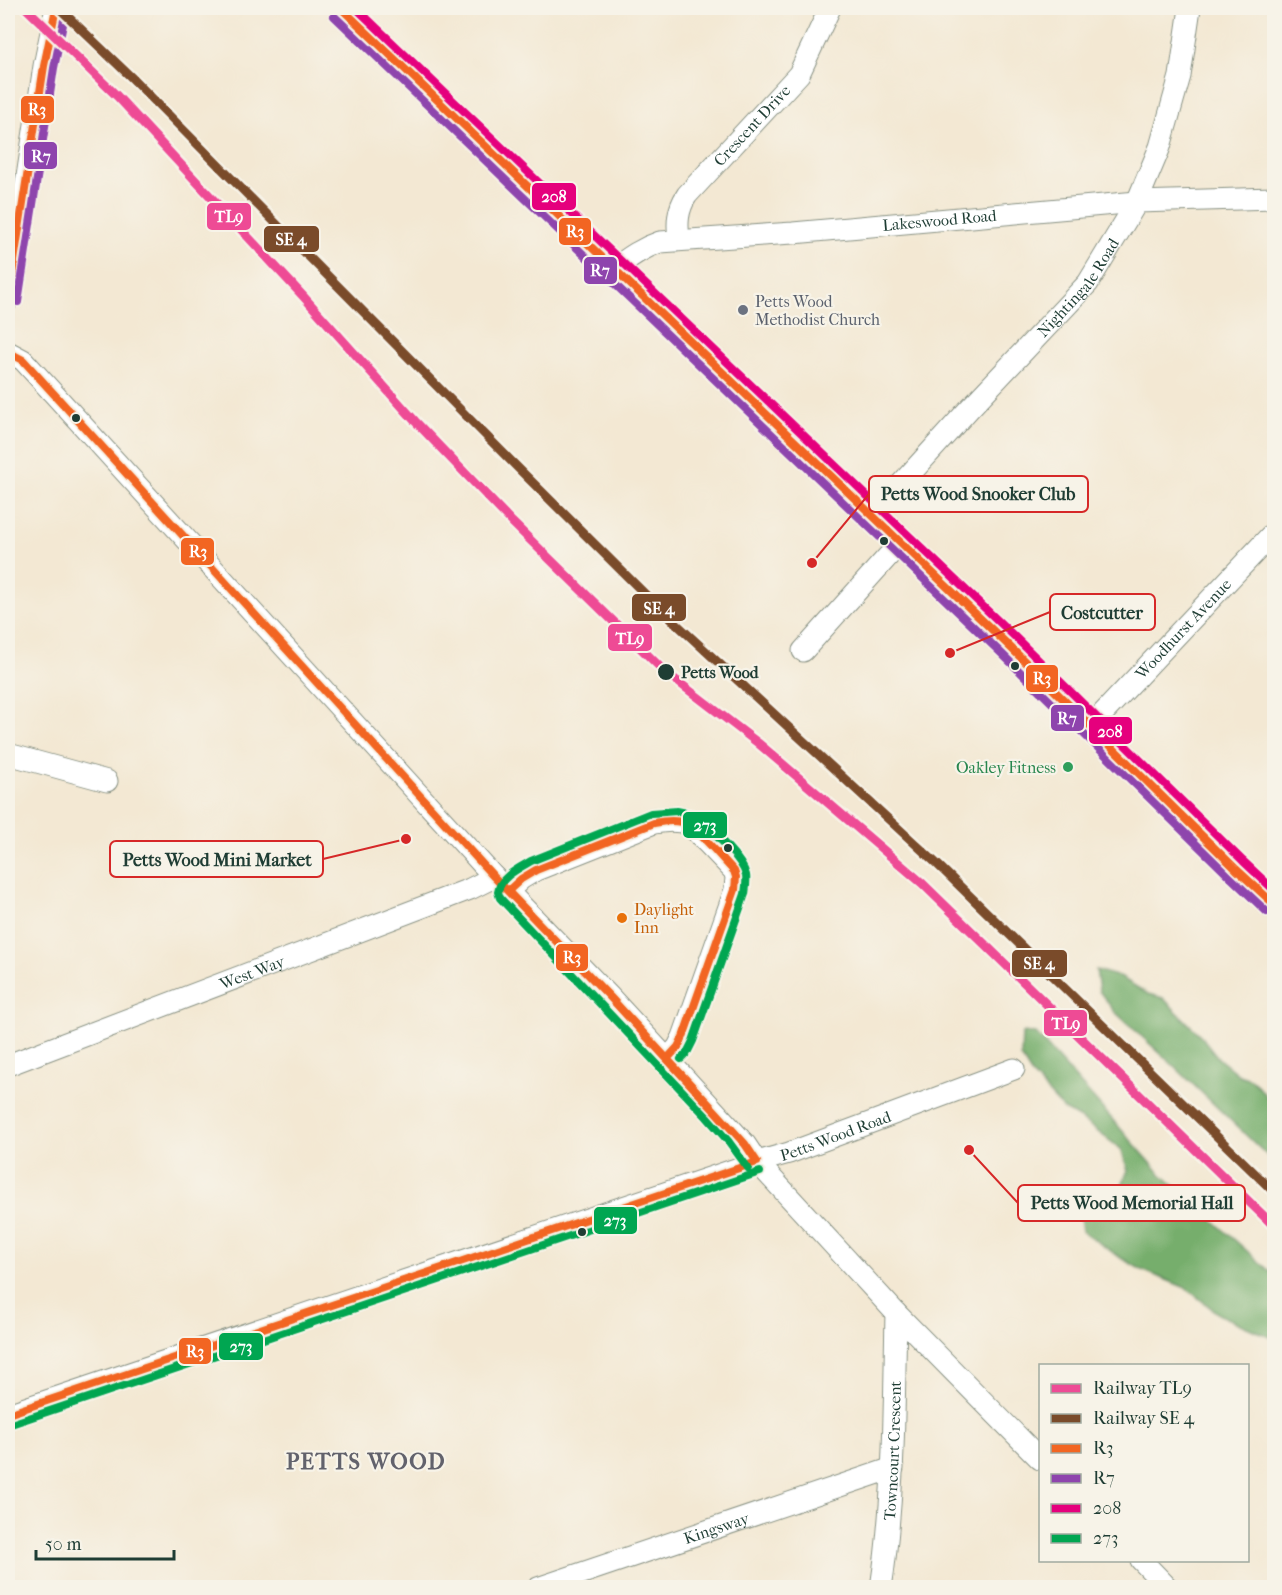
<svg xmlns="http://www.w3.org/2000/svg" width="1282" height="1595" font-family="'IM FELL French Canon',serif">
<style>
.forest{fill:#76ae6c;stroke:#4a7650;stroke-width:1.5}
.lines{fill:none;stroke-linecap:round;stroke-linejoin:round}
.minor-casing{stroke:#899284;stroke-width:23}
.minor{stroke:#fff;stroke-width:21}
.bus-1-casing{stroke:#f7f3e8;stroke-width:12}
.bus-2-casing{stroke:#f7f3e8;stroke-width:12}
.bus-3-casing{stroke:#f7f3e8;stroke-width:12}
.bus-4-casing{stroke:#f7f3e8;stroke-width:12}
.bus-1{stroke:#f26522;stroke-width:8}
.bus-2{stroke:#8e44ad;stroke-width:8}
.bus-3{stroke:#e5007d;stroke-width:8}
.bus-4{stroke:#00a651;stroke-width:8}
.rail-1-casing{stroke:#f7f3e8;stroke-width:14}
.rail-2-casing{stroke:#f7f3e8;stroke-width:14}
.rail-1{stroke:#ee4b95;stroke-width:9}
.rail-2{stroke:#7a4b2a;stroke-width:9}
.worship-dot{fill:#6b7280;stroke:#f7f3e8;stroke-width:2}
.bus-dot{fill:#1f3d34;stroke:#f7f3e8;stroke-width:2}
.leisure-dot{fill:#2e9e5b;stroke:#f7f3e8;stroke-width:2}
.food-dot{fill:#e8710a;stroke:#f7f3e8;stroke-width:2}
.labels{text-anchor:middle;dominant-baseline:central;stroke-width:4.5;stroke-linejoin:round;paint-order:stroke}
.street-label{font-size:16px;fill:#1f3d34;stroke:#f7f3e8}
.worship-label{font-size:16px;fill:#5b616d;stroke:#f7f3e8;text-anchor:start}
.stop-label{font-size:16px;font-weight:bold;fill:#1f3d34;stroke:#f7f3e8;text-anchor:start}
.leisure-label{font-size:16px;fill:#27864d;stroke:#f7f3e8;text-anchor:end}
.food-label{font-size:16px;fill:#c56008;stroke:#f7f3e8;text-anchor:start}
.district-label{font-size:22px;font-weight:bold;letter-spacing:1.5px;fill:#62626c;stroke:#f7f3e8}
.leader{fill:none;stroke:#d62828;stroke-width:2}
.callout-dot{fill:#d62828;stroke:#f7f3e8;stroke-width:2}
.callout{fill:#f7f3e8;stroke:#d62828;stroke-width:2}
.callout-label{font-size:18px;text-anchor:middle;font-weight:bold;fill:#1f3d34}
.line-badge{stroke:#f7f3e8;stroke-width:2}
.badge-label{font-size:16px;text-anchor:middle;font-weight:bold;fill:#fff}
</style>
<rect width="100%" height="100%" fill="#f7f3e8"/>
<filter id="ink" filterUnits="userSpaceOnUse"><feTurbulence type="fractalNoise" baseFrequency=".0167" numOctaves="2"/><feDisplacementMap in="SourceGraphic" scale="12" xChannelSelector="R" yChannelSelector="G"/><feConvolveMatrix kernelMatrix="1 2 1 2 8 2 1 2 1" color-interpolation-filters="sRGB"/></filter>
<filter id="wash" filterUnits="userSpaceOnUse"><feTurbulence type="fractalNoise" baseFrequency=".008" numOctaves="4" result="noise"/><feDisplacementMap in="SourceGraphic" scale="24" xChannelSelector="R" yChannelSelector="G"/><feGaussianBlur stdDeviation="1.35" result="paint"/><feColorMatrix in="noise" values="0 0 0 0 0 0 0 0 0 0 0 0 0 0 0 0 0 1.4 0 .05"/><feComposite in="paint" operator="in"/></filter>
<g filter="url(#wash)">
<rect width="100%" height="100%" fill="#f3e8d3"/>
<path class="forest" d="M1096 970 1120 977 1148 994 1163 998 1201 1036 1219 1059 1239 1075 1250 1079 1258 1086 1274 1106V1162L1174 1066 1114 1011 1099 991Z
M1022 1033 1036 1034 1160 1173 1274 1275V1339L1220 1315 1186 1288 1142 1270 1121 1258 1082 1231 1079 1209 1097 1196 1120 1190 1128 1170 1121 1149 1082 1120 1063 1109 1032 1075 1021 1057Z"/>
</g>
<g filter="url(#ink)">
<g class="lines">
<g class="minor-casing">
<g id="minor">
<path d="M341 8 1006 643 1236 869 1274 904"/>
<path id="s1" d="M679 240C677 224 677 210 687 195L799 74 830 8"/>
<path id="s2" d="M614 269C629 257 642 248 660 242L793 233 1137 202 1274 198"/>
<path d="M8 300 44 66 56 8"/>
<path d="M8 352 23 360 494 877 610 997 715 1111 745 1144 757 1162 896 1313 1040 1459"/>
<path id="s3" d="M872 516 970 408 1088 283 1137 202 1160 147 1180 76 1190 8"/>
<path d="M803 651 900 543"/>
<path id="s4" d="M1091 726 1274 532"/>
<path d="M8 754 107 781"/>
<path d="M508 891 521 879 536 870 654 823C667 821 676 820 689 824L734 871 736 877 735 890 683 1037 678 1047 667 1059"/>
<path id="s5" d="M8 1065 470 889 494 877"/>
<path id="s6" d="M8 1414 757 1162 789 1153 1014 1069"/>
<path d="M1141 1560 1168 1588"/>
<path id="s7" d="M538 1588 893 1468"/>
<path id="s8" d="M881 1588C895 1496 894 1404 896 1313"/>
</g>
</g>
<use href="#minor" class="minor"/>
<g class="bus-1-casing">
<path id="bus-1" d="M341 8 1006 643 1236 869 1274 904
M8 300 44 66 56 8
M8 352 23 360 494 877 610 997 715 1111 745 1144 757 1162
M508 891 521 879 536 870 654 823C664 821 677 819 687 824 696 827 725 862 734 871L736 877 735 890 683 1037 678 1047 667 1059
M8 1414 757 1162"/>
</g>
<g class="bus-2-casing">
<path id="bus-2" d="M334 16 999 651 1229 876 1267 912
M18 302 54 68 66 10"/>
</g>
<g class="bus-3-casing">
<path id="bus-3" d="M356 8 1013 635 1243 861 1274 890"/>
</g>
<g class="bus-4-casing">
<path id="bus-4" d="M681 1059 687 1053 693 1041 745 894C746 887 747 881 746 875 741 856 710 830 696 817L692 814 677 811 651 813 531 861C519 868 500 877 498 892L500 898 707 1117 729 1142 748 1168
M11 1424 760 1172"/>
</g>
<use href="#bus-1" class="bus-1"/>
<use href="#bus-2" class="bus-2"/>
<use href="#bus-3" class="bus-3"/>
<use href="#bus-4" class="bus-4"/>
<g class="rail-1-casing">
<path id="rail-1" d="M26 8 117 96 303 296 415 421 512 522 664 671 758 743 922 883 1274 1226"/>
</g>
<g class="rail-2-casing">
<path id="rail-2" d="M59 8 131 77 518 468 657 606 936 863 1274 1192"/>
</g>
<use href="#rail-1" class="rail-1"/>
<use href="#rail-2" class="rail-2"/>
</g>
</g>
<circle class="worship-dot" cx="743" cy="310" r="6"/>
<g class="bus-dot">
<circle cx="76" cy="418" r="5"/>
<circle cx="884" cy="541" r="5"/>
<circle cx="1015" cy="666" r="5"/>
<circle cx="666" cy="672" r="9"/>
<circle cx="728" cy="848" r="5"/>
<circle cx="582" cy="1232" r="5"/>
</g>
<circle class="leisure-dot" cx="1068" cy="767" r="6"/>
<circle class="food-dot" cx="622" cy="918" r="6"/>
<g class="labels">
<g class="street-label">
<text stroke="none"><textPath href="#s1" startOffset="142">Crescent Drive</textPath></text>
<text stroke="none"><textPath href="#s2" startOffset="334">Lakeswood Road</textPath></text>
<text stroke="none"><textPath href="#s3" startOffset="308">Nightingale Road</textPath></text>
<text stroke="none"><textPath href="#s4" startOffset="134">Woodhurst Avenue</textPath></text>
<text stroke="none"><textPath href="#s5" startOffset="261">West Way</textPath></text>
<text stroke="none"><textPath href="#s6" startOffset="873">Petts Wood Road</textPath></text>
<text stroke="none"><textPath href="#s8" startOffset="138">Towncourt Crescent</textPath></text>
<text stroke="none"><textPath href="#s7" startOffset="188">Kingsway</textPath></text>
</g>
<g class="worship-label">
<text x="755" y="301">Petts Wood<tspan x="755" dy="18">Methodist Church</tspan></text>
</g>
<g class="stop-label">
<text x="681" y="672">Petts Wood</text>
</g>
<g class="leisure-label">
<text x="1056" y="767">Oakley Fitness</text>
</g>
<g class="food-label">
<text x="634" y="909">Daylight<tspan x="634" dy="18">Inn</tspan></text>
</g>
<g class="district-label">
<text x="366" y="1462">PETTS WOOD</text>
</g>
</g>
<path class="leader" d="M812 563L869 494M950 653L1050 612M406 839L323 859M969 1150L1018 1203"/>
<g class="callout-dot">
<circle cx="812" cy="563" r="6"/>
<circle cx="950" cy="653" r="6"/>
<circle cx="406" cy="839" r="6"/>
<circle cx="969" cy="1150" r="6"/>
</g>
<g class="callout">
<rect x="869" y="476" width="219" height="36" rx="6"/>
<rect x="1050" y="594" width="105" height="36" rx="6"/>
<rect x="110" y="841" width="213" height="36" rx="6"/>
<rect x="1018" y="1185" width="227" height="36" rx="6"/>
</g>
<g class="callout-label">
<text x="978" y="500">Petts Wood Snooker Club</text>
<text x="1102" y="619">Costcutter</text>
<text x="217" y="866">Petts Wood Mini Market</text>
<text x="1132" y="1209">Petts Wood Memorial Hall</text>
</g>
<g class="line-badge">
<rect x="20" y="95" width="35" height="29" rx="6" fill="#f26522"/>
<rect x="23" y="141" width="35" height="29" rx="6" fill="#8e44ad"/>
<rect x="531" y="182" width="46" height="29" rx="6" fill="#e5007d"/>
<rect x="206" y="202" width="46" height="29" rx="6" fill="#ee4b95"/>
<rect x="558" y="217" width="34" height="29" rx="6" fill="#f26522"/>
<rect x="263" y="225" width="57" height="28" rx="6" fill="#7a4b2a"/>
<rect x="583" y="256" width="35" height="29" rx="6" fill="#8e44ad"/>
<rect x="180" y="537" width="35" height="29" rx="6" fill="#f26522"/>
<rect x="631" y="593" width="56" height="29" rx="6" fill="#7a4b2a"/>
<rect x="607" y="623" width="46" height="29" rx="6" fill="#ee4b95"/>
<rect x="1025" y="664" width="34" height="29" rx="6" fill="#f26522"/>
<rect x="1050" y="704" width="35" height="28" rx="6" fill="#8e44ad"/>
<rect x="1088" y="716" width="45" height="29" rx="6" fill="#e5007d"/>
<rect x="682" y="811" width="46" height="28" rx="6" fill="#00a651"/>
<rect x="555" y="943" width="34" height="29" rx="6" fill="#f26522"/>
<rect x="1011" y="949" width="57" height="29" rx="6" fill="#7a4b2a"/>
<rect x="1043" y="1009" width="45" height="28" rx="6" fill="#ee4b95"/>
<rect x="593" y="1206" width="45" height="29" rx="6" fill="#00a651"/>
<rect x="218" y="1332" width="46" height="29" rx="6" fill="#00a651"/>
<rect x="178" y="1337" width="34" height="28" rx="6" fill="#f26522"/>
</g>
<g class="badge-label">
<text x="37" y="115">R3</text>
<text x="41" y="162">R7</text>
<text x="554" y="202">208</text>
<text x="229" y="222">TL9</text>
<text x="575" y="237">R3</text>
<text x="291" y="245">SE 4</text>
<text x="600" y="276">R7</text>
<text x="198" y="557">R3</text>
<text x="659" y="614">SE 4</text>
<text x="630" y="644">TL9</text>
<text x="1042" y="684">R3</text>
<text x="1067" y="724">R7</text>
<text x="1110" y="737">208</text>
<text x="705" y="831">273</text>
<text x="572" y="963">R3</text>
<text x="1039" y="969">SE 4</text>
<text x="1066" y="1029">TL9</text>
<text x="615" y="1226">273</text>
<text x="241" y="1352">273</text>
<text x="195" y="1357">R3</text>
</g>
<rect width="1282" height="1595" fill="none" stroke="#f7f3e8" stroke-width="30"/>
<rect x="1039" y="1364" width="210" height="198" fill="#f7f3e8" stroke="#a1aaa0" stroke-width="1.5"/>
<rect x="1051" y="1384" width="30" height="9" fill="#ee4b95" stroke="#a1aaa0" stroke-width="1.5"/>
<text x="1093" y="1394" font-size="18" fill="#1f3d34">Railway TL9</text>
<rect x="1051" y="1414" width="30" height="9" fill="#7a4b2a" stroke="#a1aaa0" stroke-width="1.5"/>
<text x="1093" y="1424" font-size="18" fill="#1f3d34">Railway SE 4</text>
<rect x="1051" y="1444" width="30" height="9" fill="#f26522" stroke="#a1aaa0" stroke-width="1.5"/>
<text x="1093" y="1454" font-size="18" fill="#1f3d34">R3</text>
<rect x="1051" y="1474" width="30" height="9" fill="#8e44ad" stroke="#a1aaa0" stroke-width="1.5"/>
<text x="1093" y="1484" font-size="18" fill="#1f3d34">R7</text>
<rect x="1051" y="1504" width="30" height="9" fill="#e5007d" stroke="#a1aaa0" stroke-width="1.5"/>
<text x="1093" y="1514" font-size="18" fill="#1f3d34">208</text>
<rect x="1051" y="1534" width="30" height="9" fill="#00a651" stroke="#a1aaa0" stroke-width="1.5"/>
<text x="1093" y="1544" font-size="18" fill="#1f3d34">273</text>
<path d="M36 1550v9h138v-9" fill="none" stroke="#1f3d34" stroke-width="3"/>
<text x="45" y="1550" font-size="18" fill="#1f3d34" stroke="#f7f3e8" stroke-width="4.5" paint-order="stroke">50 m</text>
</svg>
